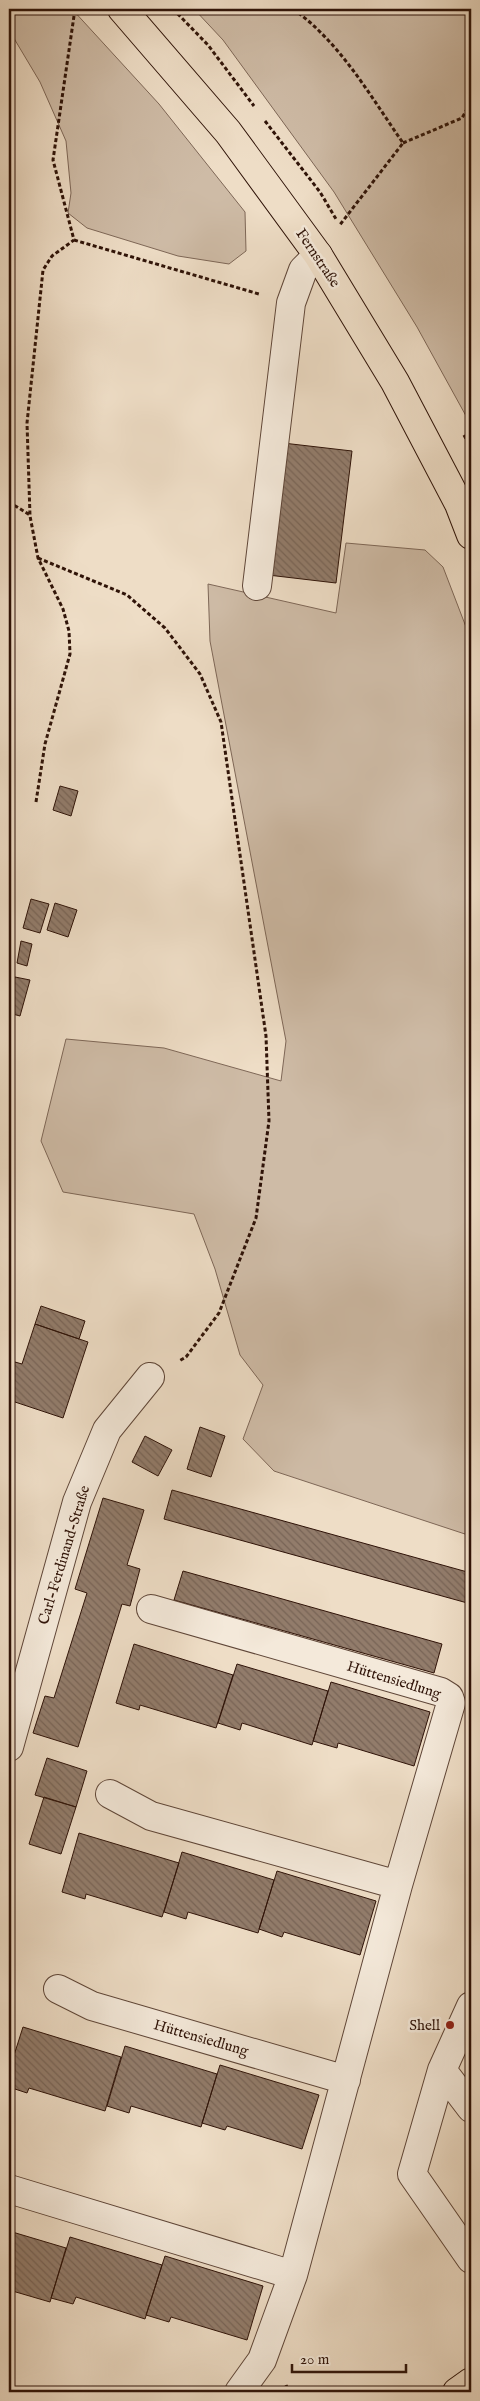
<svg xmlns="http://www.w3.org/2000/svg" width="480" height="2401" font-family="'IM FELL English',serif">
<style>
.green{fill:#cebba6;stroke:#7e6757}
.building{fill:url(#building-back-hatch);stroke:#2f1308}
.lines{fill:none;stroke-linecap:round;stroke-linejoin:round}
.minor-casing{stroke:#5f4638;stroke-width:30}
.major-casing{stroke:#2f1308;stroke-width:30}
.path{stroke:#2f1308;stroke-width:3;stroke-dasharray:4 2.5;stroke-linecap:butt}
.minor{stroke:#f4e9da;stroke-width:28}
.major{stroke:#eeddc6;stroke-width:28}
.poi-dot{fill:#8f2418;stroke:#f4e9da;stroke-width:2}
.labels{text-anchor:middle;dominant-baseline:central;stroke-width:5;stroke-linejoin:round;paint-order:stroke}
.street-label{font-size:15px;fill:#2f1308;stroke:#f4e9da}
.poi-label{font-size:15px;fill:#2f1308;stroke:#f4e9da;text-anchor:end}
</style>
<defs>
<pattern id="building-back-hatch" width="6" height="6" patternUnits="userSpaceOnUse" patternTransform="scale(1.25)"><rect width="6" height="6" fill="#927c6b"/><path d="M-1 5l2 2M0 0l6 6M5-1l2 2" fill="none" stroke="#786456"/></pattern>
</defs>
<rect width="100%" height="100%" fill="#eeddc6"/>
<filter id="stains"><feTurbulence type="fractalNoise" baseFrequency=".004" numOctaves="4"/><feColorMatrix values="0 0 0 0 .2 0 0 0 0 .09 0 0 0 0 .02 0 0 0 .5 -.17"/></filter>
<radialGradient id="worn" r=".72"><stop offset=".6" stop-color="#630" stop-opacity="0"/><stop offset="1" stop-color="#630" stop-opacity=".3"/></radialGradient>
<path class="green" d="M9 9H72L159 104 245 212 246 251 229 264 178 256 87 228 68 213 71 193 66 141 40 82 9 30Z
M194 9H471V425L417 327 334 192 223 40Z
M346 543 425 550 443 567 471 640V1536L274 1471 243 1439 263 1385 240 1355 215 1269 194 1214 63 1192 41 1141 66 1039 164 1048 281 1081 286 1041 210 641 208 584 336 613Z"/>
<path class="building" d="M283 443 352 451 336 583 268 575Z
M60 786 78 791 71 816 53 810Z
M31 899 49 904 40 933 23 928Z
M55 903 77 910 68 937 47 930Z
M21 941 32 944 27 966 17 963Z
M15 977 30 980 20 1016 9 1013V1003Z
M41 1306 85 1321 79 1339 35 1324Z
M35 1324 88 1342 63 1418 9 1400V1379L15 1362 22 1364Z
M200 1427 225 1436 211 1477 187 1469Z
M145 1436 172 1450 158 1476 132 1462Z
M172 1490 471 1573V1604L164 1519Z
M103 1498 144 1510 127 1565 140 1569 130 1606 122 1604 78 1747 33 1733 45 1696 54 1698 87 1593 75 1589Z
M183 1571 442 1644 434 1673 174 1600Z
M134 1644 233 1675 216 1728 140 1705 139 1710 116 1703Z
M237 1664 328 1691 312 1745 242 1723 240 1730 218 1723Z
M331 1682 430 1712 414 1766 338 1743 337 1748 313 1741Z
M47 1758 87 1771 76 1807 35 1795Z
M44 1797 76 1807 61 1854 29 1844Z
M79 1833 179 1863 162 1917 86 1894 85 1899 62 1892Z
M182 1852 274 1880 258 1933 188 1912 186 1919 164 1912Z
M277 1871 376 1901 360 1955 284 1932 282 1937 259 1929Z
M471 1909V1924L466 1922Z
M23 2027 121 2057 105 2111 29 2088 27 2093 9 2087V2071Z
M125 2046 217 2074 201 2127 131 2106 129 2113 107 2106Z
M220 2065 319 2095 302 2149 227 2126 225 2130 202 2123Z
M9 2231 66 2248 50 2302 9 2290Z
M70 2237 162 2265 145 2319 76 2297 73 2304 51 2298Z
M165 2256 263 2286 247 2340 171 2317 169 2322 146 2315Z"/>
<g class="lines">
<g class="minor-casing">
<path id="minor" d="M257 586 291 303 303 270 318 255
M151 1609 441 1692 449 1697 451 1703 398 1885 293 2275 262 2360 239 2392
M9 1747 77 1502 107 1430 150 1377
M110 1794 151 1816 398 1885
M58 1989 92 2006 346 2080
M471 2006 442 2070 471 2108
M442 2070 412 2174 471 2259
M9 2189 293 2275"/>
</g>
<g class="major-casing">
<path id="major" d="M122 9 228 132 318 255 395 382 459 504 471 535
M457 2392 471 2382"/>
</g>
<path class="path" d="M173 9 208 45 254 106
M293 9C340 42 371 97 403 143L339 226
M265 121 320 192 336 219
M403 143 462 118 471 102
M74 240 259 294
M464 435 471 448
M9 502 30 515
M38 558 127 595 165 628 200 674 221 722 266 1036 269 1121 256 1218 219 1313 186 1357 179 1361
M36 802 45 744 70 654 69 631 63 609 38 558 30 516 27 423 43 270 52 256 74 240 53 160 75 9
M286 2385 289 2392"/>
<use href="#minor" class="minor"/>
<use href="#major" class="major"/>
</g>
<circle class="poi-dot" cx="450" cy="2025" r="5"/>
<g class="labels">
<g class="street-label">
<text transform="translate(318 258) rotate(56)">Fernstraße</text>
<text transform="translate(64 1555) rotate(-73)">Carl-Ferdinand-Straße</text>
<text transform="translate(394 1680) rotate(17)">Hüttensiedlung</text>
<text transform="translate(201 2038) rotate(16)">Hüttensiedlung</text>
</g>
<g class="poi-label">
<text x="440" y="2025">Shell</text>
</g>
</g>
<rect width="480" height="2401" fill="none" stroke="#eeddc6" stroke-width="30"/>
<rect x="10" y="10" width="460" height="2381" fill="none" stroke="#2f1308" stroke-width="2.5"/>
<rect x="15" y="15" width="450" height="2371" fill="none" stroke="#2f1308"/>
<path d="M292 2364v8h114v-8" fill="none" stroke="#2f1308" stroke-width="2.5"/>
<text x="300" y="2364" font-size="15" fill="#2f1308" stroke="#f4e9da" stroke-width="4" paint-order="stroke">20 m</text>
<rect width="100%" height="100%" filter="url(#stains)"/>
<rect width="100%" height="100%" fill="url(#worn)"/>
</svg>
